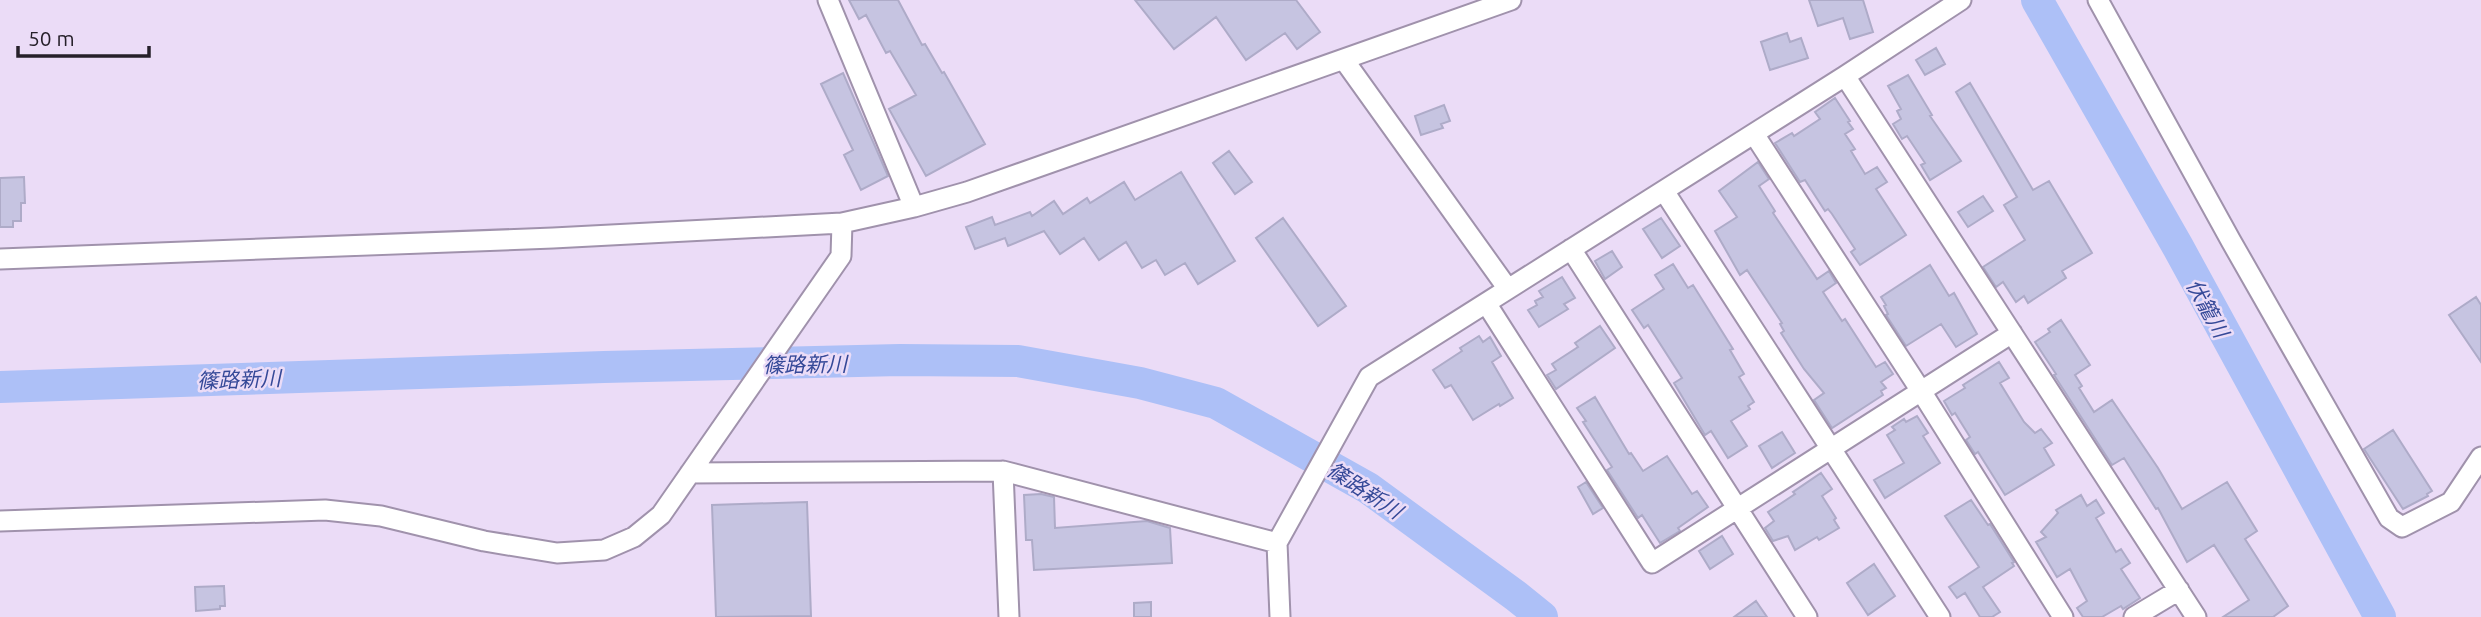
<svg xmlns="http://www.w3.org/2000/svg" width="2481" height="617" font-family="Ubuntu,'Noto Sans JP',sans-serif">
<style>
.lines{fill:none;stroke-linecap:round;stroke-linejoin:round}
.river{stroke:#adc0f7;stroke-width:32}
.building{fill:#c6c4e1;stroke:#aeabc8;stroke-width:2}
.minor-casing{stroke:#a092ac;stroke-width:23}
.minor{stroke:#fff;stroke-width:19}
.labels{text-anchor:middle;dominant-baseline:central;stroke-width:5;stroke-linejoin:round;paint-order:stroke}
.water-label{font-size:21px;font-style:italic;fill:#354998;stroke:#ebdcf7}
</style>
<rect width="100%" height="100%" fill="#ebdcf7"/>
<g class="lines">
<path class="river" d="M2037 0 2178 247 2380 617
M0 387 604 367 900 360 1018 361 1140 383 1216 403 1368 488 1516 596 1542 617"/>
</g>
<path class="building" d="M849 0H898L922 45 925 44 942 73 944 72 985 144 926 176 889 109 916 95 890 51 886 53 866 15 859 19Z
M1135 0H1296L1320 32 1297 49 1285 33 1246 60 1216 17 1174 49Z
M1809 0H1863L1873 32 1850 39 1843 18 1818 26Z
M1787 33 1790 42 1801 38 1808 58 1770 70 1761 42Z
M1936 48 1945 64 1925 75 1916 60Z
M843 73 888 176 861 190 844 155 853 150 821 84Z
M1908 75 1932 115 1930 116 1961 161 1930 180 1921 165 1925 163 1907 136 1902 139 1893 124 1901 119 1897 111 1901 109 1888 86Z
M1970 83 2033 190 2049 181 2092 253 2062 271 2066 278 2028 303 2024 296 2016 302 2003 282 1996 287 1983 267 2025 240 2004 205 2017 197 1956 92Z
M1835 98 1850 121 1848 122 1853 129 1845 134 1855 149 1851 151 1865 174 1877 167 1887 182 1876 189 1906 235 1860 265 1851 252 1855 249 1832 214 1828 209 1825 211 1805 180 1800 182 1775 143 1792 133 1794 136 1820 119 1815 112Z
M1444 105 1450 121 1441 124 1443 128 1421 135 1415 116Z
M1229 151 1252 182 1235 194 1213 163Z
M1758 162 1769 179 1759 186 1775 211 1773 213 1817 279 1829 271 1836 283 1823 292 1842 321 1845 319 1876 367 1885 362 1893 374 1881 382 1886 388 1881 391 1883 395 1832 428 1814 400 1824 393 1804 369 1781 333 1784 331 1780 324 1782 323 1747 270 1740 275 1715 231 1737 217 1719 191Z
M1181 172 1235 261 1198 284 1185 263 1165 275 1156 260 1142 268 1126 242 1099 260 1084 238 1060 254 1044 231 1008 246 1005 238 975 249 966 227 992 217 995 225 1030 212 1032 216 1054 201 1063 214 1087 198 1090 203 1124 182 1135 200Z
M24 177 25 203H21V221H13V227H0V178Z
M1983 196 1993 211 1968 227 1958 212Z
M1283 218 1346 306 1318 326 1256 238Z
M1661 218 1680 246 1662 258 1643 229Z
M1612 251 1622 267 1605 279 1595 261Z
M1673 264 1688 288 1693 285 1733 349 1730 350 1744 374 1739 377 1754 402 1748 406 1750 409 1731 421 1747 446 1728 458 1711 431 1705 435 1674 383 1682 378 1648 325 1644 328 1632 310 1664 289 1655 275Z
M1930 265 1949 296 1954 293 1977 334 1956 347 1941 324 1906 346 1886 315 1888 314 1884 306 1886 305 1881 297Z
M1562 277 1575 298 1564 304 1568 309 1539 327 1528 310 1537 305 1535 301 1543 297 1539 291Z
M2476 297 2481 305V362L2449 315Z
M2061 320 2090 365 2075 375 2082 386 2079 388 2094 412 2112 400 2158 468 2182 509 2227 482 2257 531 2245 539 2288 606 2273 617H2223L2249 600 2214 545 2187 562 2158 508 2156 509 2124 458 2112 465 2054 375 2056 374 2035 342 2050 332 2048 329Z
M1600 326 1615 348 1556 389 1547 375 1556 370 1552 364 1578 347 1575 343Z
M1479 336 1483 342 1490 337 1501 356 1492 362 1513 398 1500 406 1499 404 1473 420 1451 385 1445 388 1433 370 1462 351 1460 348Z
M1999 362 2009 378 2000 383 2024 422 2035 433 2041 429 2052 443 2044 448 2054 465 2005 495 1978 452 1975 454 1966 440 1970 437 1955 413 1952 415 1944 401 1965 388 1963 385Z
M1595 397 1629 454 1631 453 1643 471 1667 456 1692 494 1697 491 1708 507 1678 528 1680 531 1660 543 1642 515 1638 518 1607 470 1612 467 1583 422 1586 421 1577 408Z
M1917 416 1928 433 1923 436 1940 463 1885 498 1874 480 1904 463 1887 435 1895 430 1892 427 1904 419 1906 422Z
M2393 430 2432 491 2427 494 2428 496 2403 509 2364 449Z
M1782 432 1795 453 1772 468 1759 446Z
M1821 473 1832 489 1822 496 1836 518 1834 520 1839 528 1819 540 1817 537 1795 550 1788 536 1773 541 1765 528 1774 521 1768 512 1795 494 1793 492Z
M1586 482 1603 508 1593 514 1578 487Z
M1041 494 1054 497 1055 528 1147 521 1170 528 1172 563 1034 570 1032 540H1026L1024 495Z
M2081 495 2087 506 2096 500 2104 513 2096 518 2116 552 2121 549 2130 563 2121 569 2140 598 2123 609 2121 606 2102 617H2083L2077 608 2087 601 2070 569 2057 577 2036 542 2046 537 2041 532 2058 513 2056 510Z
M1971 500 1988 525 1990 524 2014 562 2012 563 2014 566 1983 587 2000 612 1992 617H1980L1965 593 1957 598 1949 587 1979 567 1945 516Z
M807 502 811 616 716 617 712 505Z
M1722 536 1733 554 1710 569 1699 551Z
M1874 564 1895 596 1868 615 1847 583Z
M224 586 225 606H220V609L196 611 195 587Z
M1756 601 1767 617H1734Z
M1151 602V617H1134V603Z"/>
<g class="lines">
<g class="minor-casing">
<path id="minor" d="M828 0 914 207
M2098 0 2231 241 2389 518 2402 527 2451 502 2481 457
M1344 60 1508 289
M1845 76 2196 617
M1754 134 1921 391 2063 617
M1664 191 1940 617
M1571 249 1807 617
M0 259 553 238 842 223 914 207 967 192 1511 0
M1486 303 1652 563 2012 333
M1003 471 1009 617
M690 473 1003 471 1277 543
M0 521 325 510 381 516 484 541 557 553 604 550 634 537 661 515 841 256 842 223
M1280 617 1277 543 1369 377 1845 76 1961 0
M2134 617 2179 590"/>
</g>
<use href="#minor" class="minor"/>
</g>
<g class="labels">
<g class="water-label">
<text transform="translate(2208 308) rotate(61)">伏籠川</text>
<text transform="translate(805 364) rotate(-1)">篠路新川</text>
<text transform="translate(239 379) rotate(-2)">篠路新川</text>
<text transform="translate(1365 490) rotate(33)">篠路新川</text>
</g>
</g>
<path d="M18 46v10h131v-10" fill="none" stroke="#26202a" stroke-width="3.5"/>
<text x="28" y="46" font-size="21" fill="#26202a" stroke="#ebdcf7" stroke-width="5" paint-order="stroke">50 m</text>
</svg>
